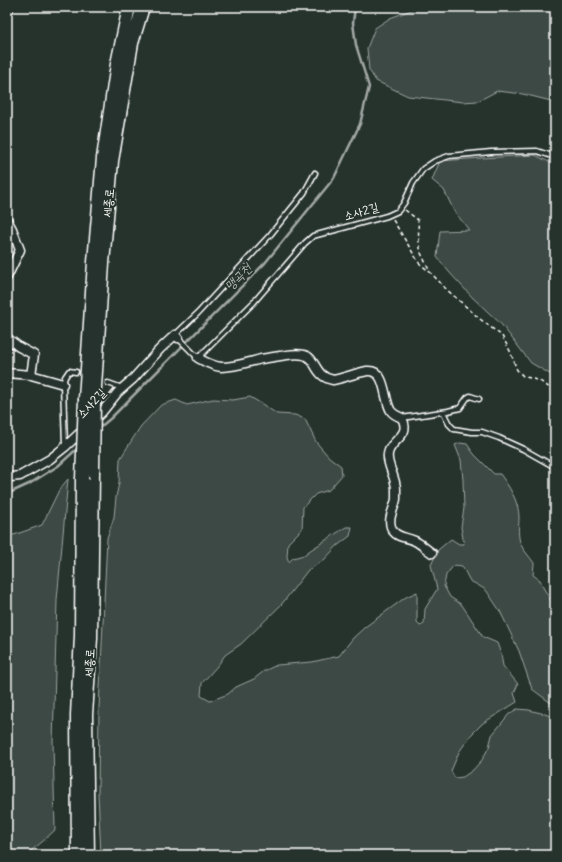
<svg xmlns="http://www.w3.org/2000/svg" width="562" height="862" font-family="Delius,'Poor Story',sans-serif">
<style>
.green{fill:#3e4944;stroke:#9ea4a2}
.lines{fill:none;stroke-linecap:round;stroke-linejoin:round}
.stream{stroke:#a4a9a7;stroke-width:2.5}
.service-casing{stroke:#fff;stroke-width:7}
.minor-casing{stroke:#fff;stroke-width:11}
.primary-casing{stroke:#fff;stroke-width:15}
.path{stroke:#fff;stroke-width:1.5;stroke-dasharray:4 3;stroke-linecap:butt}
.service{stroke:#26332d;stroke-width:4}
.minor{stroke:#26332d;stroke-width:8}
.primary{stroke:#26332d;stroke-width:12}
.primary-bridge-casing{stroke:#fff;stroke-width:15;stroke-linecap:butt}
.primary-bridge{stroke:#26332d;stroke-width:12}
.labels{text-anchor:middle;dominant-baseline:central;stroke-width:4;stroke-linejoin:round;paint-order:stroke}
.street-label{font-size:12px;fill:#fff;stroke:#26332d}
.water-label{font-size:13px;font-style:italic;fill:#b3b8b6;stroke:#26332d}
</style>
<rect width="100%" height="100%" fill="#26332d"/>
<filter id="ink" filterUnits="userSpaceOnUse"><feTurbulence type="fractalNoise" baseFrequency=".025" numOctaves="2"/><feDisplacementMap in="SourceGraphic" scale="8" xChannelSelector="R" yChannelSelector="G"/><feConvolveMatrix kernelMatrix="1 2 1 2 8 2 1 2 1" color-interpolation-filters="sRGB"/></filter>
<g filter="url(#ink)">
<path class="green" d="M429 7H467L490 11 510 7H555V102L523 94 497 91 478 101 463 102 408 96 376 81 369 70 367 48 375 28 390 18 414 9Z
M535 155 555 165V377L531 363 501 324 473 298 449 272 437 257 440 231 469 230 454 211 444 190 432 180 440 161 482 158Z
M250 397 262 404 277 414 295 415 305 419 316 442 329 457 341 466 342 475 329 490 316 494 303 507 302 529 288 543 287 557 289 562 293 558 304 555 309 551 346 527H352L350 536 337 546 324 560 308 570 281 605 241 644 225 655 218 665 202 683 201 696 210 701 228 694 236 687 254 679 264 671 277 665 312 662 339 656 353 638 365 627 406 597 417 592V623L420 626 424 624 425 609 437 589 431 565 438 550 451 539 459 544H464L461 527 464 508 463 480 461 460 455 445 460 443 467 444 474 454 494 474H500C509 486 519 502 519 517 519 526 517 535 521 545 524 551 530 557 534 563L533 575 540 580 544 589 555 607V706L532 689 519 651 500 611 486 590 476 584 470 581 462 566 454 565 446 575 444 586 450 597 462 605 483 637 497 643 501 654 503 666 518 684 514 693 517 702 483 723 471 735 459 752 451 771 455 778 463 777 473 770 482 760 489 747 492 735 509 714 517 709 529 710 545 714 555 718V855H101L98 794 99 708 107 538 114 517 116 497 119 483 120 459 130 443 141 426 161 405 176 400 187 405 213 399 233 400Z
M68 479 57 600 53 742 55 830 42 842 26 855H7V534L14 535 42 525 59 490Z"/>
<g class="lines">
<path class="stream" d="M98 429 111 418 265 263 334 178 360 124 369 87 356 45 353 23 355 7
M7 494 29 484 58 466 80 446"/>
<g class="service-casing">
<path id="service" d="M175 335 198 313 270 235 304 193 315 173
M178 338 198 358 254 302 305 243 313 236 387 216 398 211 404 203 413 183 423 169 435 161 449 156 491 152 537 151 555 157
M108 383 122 388
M443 412 449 424 454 429 472 432H482L499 438 523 449 555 467
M402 418 448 411 460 408 467 398 470 396 479 399
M65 446 63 384 65 377 69 371 76 372"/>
</g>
<g class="minor-casing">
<path id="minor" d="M7 12 9 7
M7 220 12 229 20 250 7 277
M7 338 19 347 34 355 31 375
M198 358C205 362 213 366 221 367 235 367 249 362 261 359 267 358 274 357 280 356 288 355 296 353 304 355 317 358 313 376 333 380 344 378 356 373 367 371 387 369 383 399 391 411 394 415 398 416 402 418 412 437 390 439 388 454 386 464 396 477 396 489 396 492 396 496 396 499 394 510 386 520 393 531 398 538 407 537 415 541 421 544 426 549 432 553
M7 373 31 375 63 384
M7 476 11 477 20 476 50 459 65 447 102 412 118 392 133 379 160 349 175 335 178 338"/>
</g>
<g class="primary-casing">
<path id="primary" d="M85 399 94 262 103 158 117 64 129 7
M94 402 103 263 112 161 132 43 143 7
M78 855 77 715 81 636 82 479
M88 855 86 715 91 638 93 472"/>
</g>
<path class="path" d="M405 210 418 220 419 243 421 253 429 270
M393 220 419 263 431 273 446 289 480 319 502 336 510 351 517 370 523 376 540 381 550 388 555 398"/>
<use href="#service" class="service"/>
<use href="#minor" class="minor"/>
<use href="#primary" class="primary"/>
<g class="primary-bridge-casing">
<path id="primary-bridge" d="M93 472 94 402
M82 479 85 399"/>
</g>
<use href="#primary-bridge" class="primary-bridge"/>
</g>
</g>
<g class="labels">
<g class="street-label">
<text transform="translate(108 203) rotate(-85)">세종로</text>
<text transform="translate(361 211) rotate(-16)">소사2길</text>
<text transform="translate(91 403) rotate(-47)">소사2길</text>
<text transform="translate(89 663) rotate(-87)">세종로</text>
</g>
<g class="water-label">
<text transform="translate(238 277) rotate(-45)">맹곡천</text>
</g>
</g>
<rect width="562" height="862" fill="none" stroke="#26332d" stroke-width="24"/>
<rect x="12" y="12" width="538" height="838" fill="none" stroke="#fff" stroke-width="1.5" filter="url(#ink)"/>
</svg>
